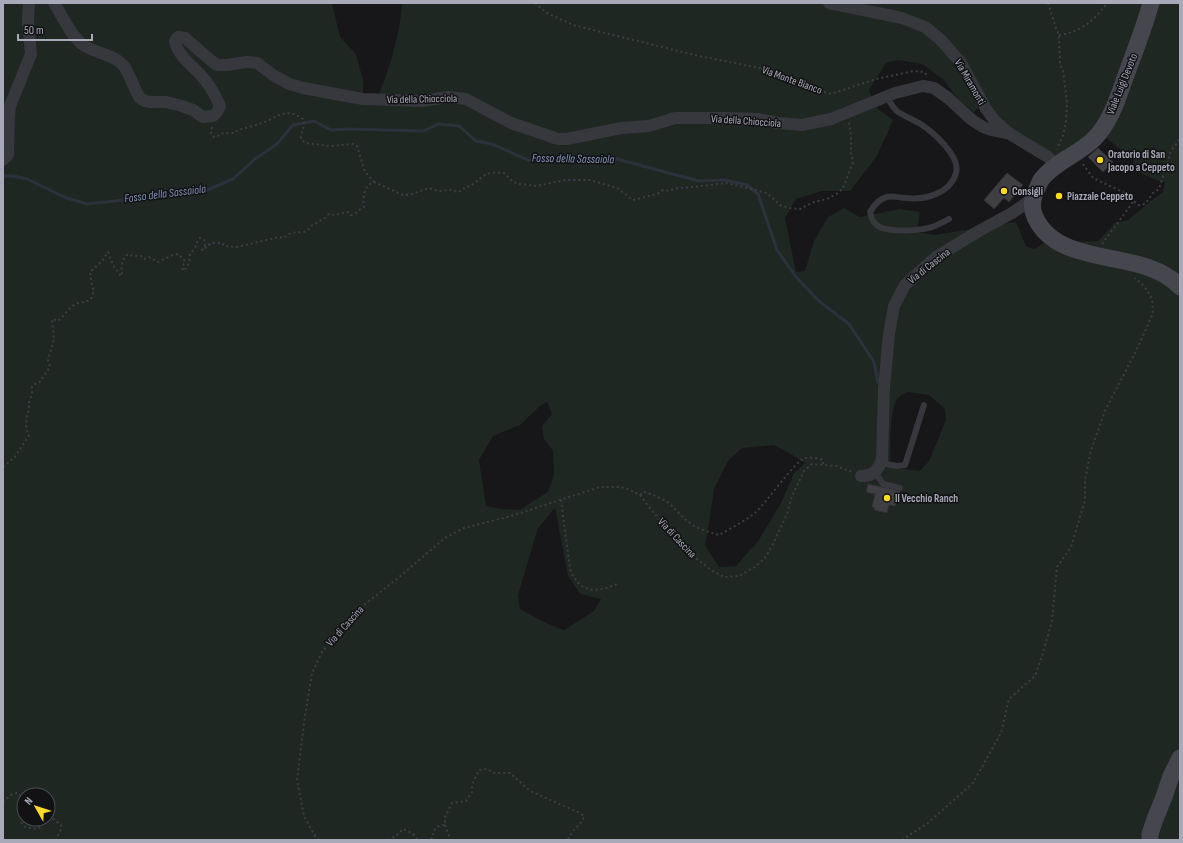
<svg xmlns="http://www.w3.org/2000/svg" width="1183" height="843" font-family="'Sofia Sans Condensed',sans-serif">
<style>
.green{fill:#1e2721;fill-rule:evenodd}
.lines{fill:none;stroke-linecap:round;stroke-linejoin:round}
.stream{stroke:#2c323d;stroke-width:3}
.building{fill:#3e3e43;stroke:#313035}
.path{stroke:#3d3e45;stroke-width:2;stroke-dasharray:2 3;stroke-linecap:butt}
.lane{stroke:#37373e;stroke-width:6}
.street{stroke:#37373e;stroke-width:12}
.secondary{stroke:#45464e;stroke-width:17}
.poi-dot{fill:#f8d92f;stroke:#121114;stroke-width:1.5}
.labels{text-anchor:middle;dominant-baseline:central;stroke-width:3;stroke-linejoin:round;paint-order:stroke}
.street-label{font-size:11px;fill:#a8aab9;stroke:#121114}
.poi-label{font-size:11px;font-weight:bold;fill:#a8aab9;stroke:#121114;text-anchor:start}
.water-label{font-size:12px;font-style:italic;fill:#7e91b5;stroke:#121114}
</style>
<rect width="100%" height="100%" fill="#171619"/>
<path class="green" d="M3 3H332L340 37 356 54 363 80V98L377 99C389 69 400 36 402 3H1180V840H3ZM898 60 922 64 944 80 958 99 974 112 986 102 1006 127 1057 157 1104 136 1117 147 1133 158 1134 170C1145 174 1154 181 1165 182L1163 192 1152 200 1128 220 1115 223 1098 241 1073 242 1057 234 1035 249 1026 246 1016 222 934 235 917 232 920 212 900 209 860 217 844 208 828 217 814 241 805 271 796 272 785 218 796 199 822 191H850L877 156 893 120 878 109 869 90 886 63ZM908 392 929 395 945 409 946 420 929 461 920 471 890 467C891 449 889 420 895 404 897 397 902 394 908 392ZM547 402 552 414 542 426 544 439 553 451 554 474 548 492 519 510 501 509 486 506 479 460 493 436 520 425 540 406ZM774 445 789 453 805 463 794 473 781 503 758 541 736 566 719 567 705 545 709 524 714 489 728 461 742 448ZM555 508 568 576 580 594 601 599 594 611 564 630 546 623 520 609 518 595 538 528ZM24 795H48V819H24Z"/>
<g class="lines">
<path class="stream" d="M3 176H13L27 179 64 197 87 204 205 191 233 179 255 159 277 144 293 125 314 121 331 130 348 129 423 131 439 124 459 126 476 141 492 144 528 160 617 159 699 181 725 180 747 185 758 194 777 250 796 277 819 301 849 324 874 362 878 382"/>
</g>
<path class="building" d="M1098 148 1113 162 1103 172 1088 157Z
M1007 173 1023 185 1009 202 1004 198 994 209 984 200Z
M868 484 900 491 895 506 889 505 887 513 874 510 875 508 872 507 875 494 866 492Z"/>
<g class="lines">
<path class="path" d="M535 3 547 13 573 25 694 55 760 68 784 75 805 86 831 94 876 79 914 71 924 72 927 75
M1048 3 1056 28 1059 35 1060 64 1063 70 1067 103 1066 122 1063 135 1057 149
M1059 35C1081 32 1095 20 1107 3
M212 127 211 134 214 137H217C222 131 227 134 234 133L238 130C248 127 259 125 269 120 283 113 290 109 304 120 305 127 301 132 301 139L305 143 331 146 353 144 357 146 365 172 374 182
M1083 164 1093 178 1123 192 1138 205H1142L1146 203 1153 193 1159 189 1171 151 1180 139
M1102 244 1133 202
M3 467 15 457 29 435 26 428 27 414 29 410V402L32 394V387L35 384 39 383 50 367 48 360 54 339 52 320 53 319 58 321C65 315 70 306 78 303 83 302 87 302 91 299L94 291 92 285 90 272 102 261 108 252 113 265 120 275 122 276C121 266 121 261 128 254L133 256H141L144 259 149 257 158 262 173 255 178 254 185 261 182 268 184 271 189 263 190 254 195 248 198 240 200 238 204 240 205 246 202 250H203L211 243H222L224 246 237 247 279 237 283 238C285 237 287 235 289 234 297 230 306 236 311 226L325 218 329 214 334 215 348 212 351 215C357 214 359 209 364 207 363 197 363 186 374 182L403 195 412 194 429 188 438 191 451 190 458 192 463 190 465 187C475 187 481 174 491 173 495 172 500 173 504 173L513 182 520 184 536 186 566 180H590L617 188 633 200 657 194 663 190C670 192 677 187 684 188L727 183 767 193 780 205 789 208 800 209 814 202 827 199 838 193 843 188 853 162 851 153V137L849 122
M640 495 644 492C654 495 665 499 672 506 678 512 683 518 690 523 699 530 709 532 719 535 731 528 745 521 756 512 767 502 795 461 805 458 811 457 818 458 823 460V465
M561 500 570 569C580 594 596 593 617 584
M3 802 11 795 17 793 24 798
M24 812 22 823 25 827 36 829 41 827 45 819
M48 818H52L61 825V829L56 840
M445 825 449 836 448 840
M319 840 315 836 304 816 297 780 305 716 312 673 322 652 359 609 398 578 445 538 464 528 511 516 600 487H621L630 490 640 495 649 507 687 551 711 570 724 577 739 576 755 567 765 558 773 544 787 514 792 496 804 471 812 464 837 466 852 472
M388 840 396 836 403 829 412 833 418 840
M431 840C435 831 433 826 445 825V817L452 803 466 801 472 792V785L479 770 487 769 494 773H510L530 791 580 813 584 816C581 827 572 828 568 840
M902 840 928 823 973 783 1001 733 1009 699 1035 676 1042 656 1052 621 1057 567 1071 547 1085 500V480L1091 450 1105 411 1138 347 1153 313 1152 299 1144 286 1135 278"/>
<path class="lane" d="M887 97C890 102 893 108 898 112 904 116 912 119 919 123 932 131 961 156 956 173 950 194 925 200 906 198 899 198 894 195 887 197 879 199 874 205 870 212 871 217 873 223 878 226 889 233 922 231 935 226 939 224 944 222 949 219
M881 463 897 466 905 465 924 405
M875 472 883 484 900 488"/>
<path class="street" d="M54 3C61 14 72 37 82 44 94 54 112 53 123 65 131 75 133 88 140 98L145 101 151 102H166L182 106 193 110 203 117 213 116 217 112 220 106C215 94 208 83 200 74 191 65 177 54 175 41L178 37 185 38 208 58 217 65H227L247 62 257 63 273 75 289 84 303 88 363 99 422 101 448 97 466 99 511 123 558 139H567L621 128 649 126 675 118H724L758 119 778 123 802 125 831 119 895 93 923 86 934 88 948 98 972 120 983 127 991 130 1010 134
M829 3 902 18 925 27 940 39 961 63 986 109 995 121 1010 134 1048 157 1057 165
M3 160 8 155V150L9 116 10 106 31 54 28 22 29 3
M861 476C873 477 879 469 882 459L884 388 889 334 894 306 905 285 936 257 979 231 1012 213 1032 199"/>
<path class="secondary" d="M1151 3C1144 28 1135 51 1126 75 1118 97 1111 122 1094 139 1079 154 1053 163 1041 180 1039 183 1038 187 1036 191 1032 199 1031 208 1035 217 1059 270 1145 247 1180 287
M1150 840V834L1155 819 1164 797 1171 776 1180 758"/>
</g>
<g class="poi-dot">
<circle cx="1100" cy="160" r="4"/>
<circle cx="1004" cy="191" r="4"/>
<circle cx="1059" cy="196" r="4"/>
<circle cx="887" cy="498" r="4"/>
</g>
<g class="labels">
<g class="street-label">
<text transform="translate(792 80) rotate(20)">Via Monte Bianco</text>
<text transform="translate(970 82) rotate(60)">Via Miramonti</text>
<text transform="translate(1122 84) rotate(-68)">Viale Luigi Devoto</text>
<text transform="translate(422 99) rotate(-1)">Via della Chiocciola</text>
<text transform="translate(746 121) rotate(4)">Via della Chiocciola</text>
<text transform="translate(929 266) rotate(-38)">Via di Cascina</text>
<text transform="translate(677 538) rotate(47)">Via di Cascina</text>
<text transform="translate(345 626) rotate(-48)">Via di Cascina</text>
</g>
<g class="poi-label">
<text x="1108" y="154">Oratorio di San<tspan x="1108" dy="13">Jacopo a Ceppeto</tspan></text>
<text x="1012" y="191">Consigli</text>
<text x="1067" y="196">Piazzale Ceppeto</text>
<text x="895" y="498">Il Vecchio Ranch</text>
</g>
<g class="water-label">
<text transform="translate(573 159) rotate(1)">Fosso della Sassaiola</text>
<text transform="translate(165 194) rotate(-7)">Fosso della Sassaiola</text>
</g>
</g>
<rect width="1183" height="843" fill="none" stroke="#a8aab9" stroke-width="8"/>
<g transform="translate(36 807) rotate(309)"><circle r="19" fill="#121114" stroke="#4e4e56"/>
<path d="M0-3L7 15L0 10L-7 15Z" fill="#f8d92f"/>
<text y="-6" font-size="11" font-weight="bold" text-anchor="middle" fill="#a8aab9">N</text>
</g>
<path d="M18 34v6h74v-6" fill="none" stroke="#a8aab9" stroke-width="2"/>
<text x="24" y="34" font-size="12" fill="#a8aab9" stroke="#121114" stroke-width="3" paint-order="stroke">50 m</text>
</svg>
